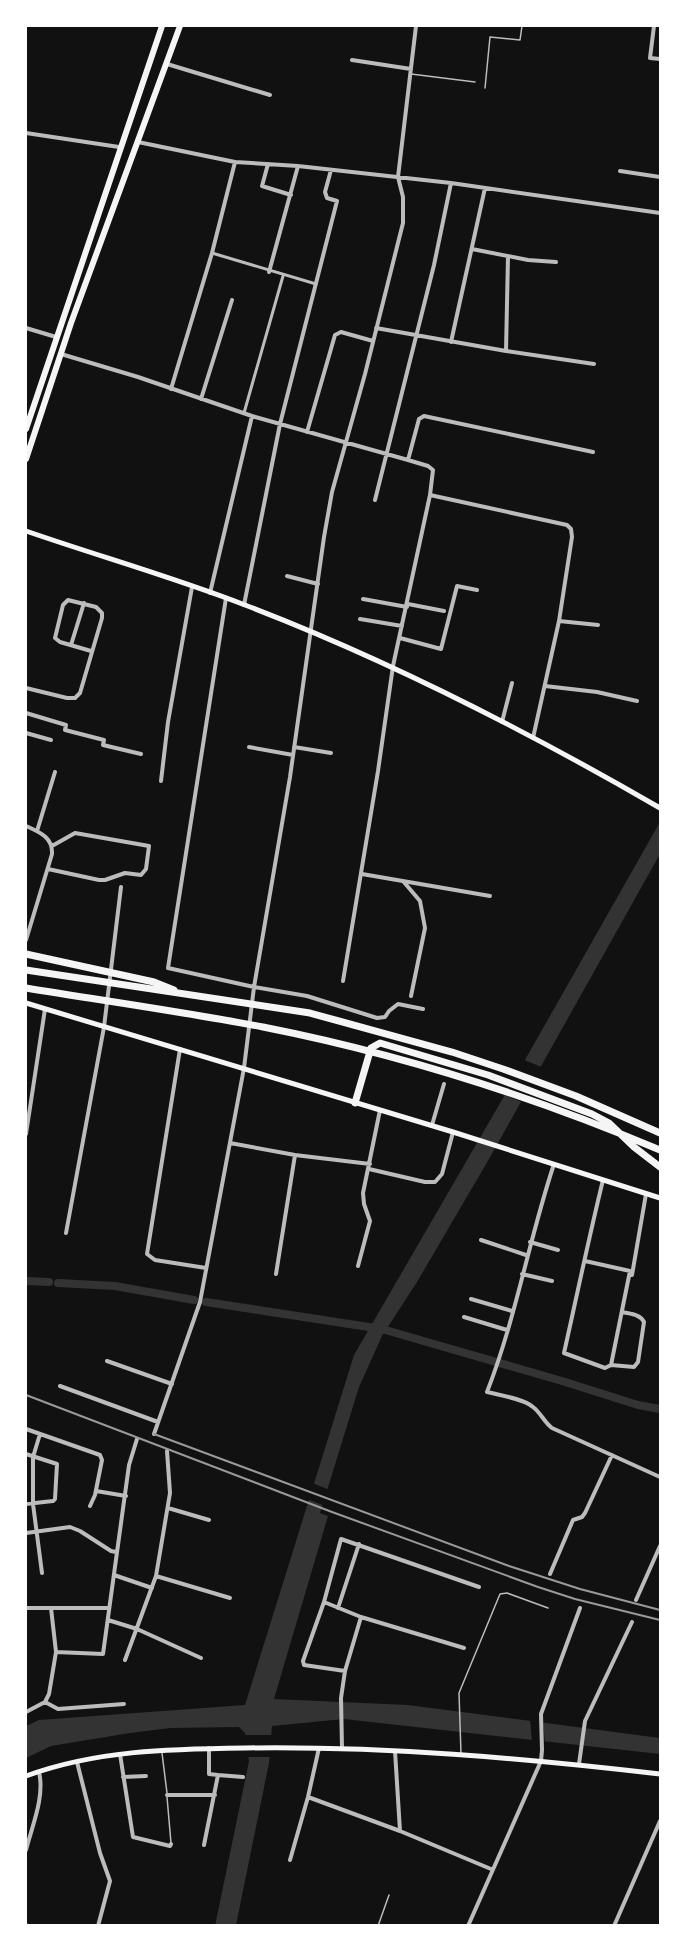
<svg xmlns="http://www.w3.org/2000/svg" width="686" height="1951" font-family="Karla,sans-serif">
<style>
.water{fill:#333}
.pier{fill:#111}
.lines{fill:none;stroke-linecap:round;stroke-linejoin:round}
.canal{stroke:#333;stroke-width:8}
.service{stroke:#bcbcbc;stroke-width:1.5}
.pedestrian{stroke:#bcbcbc;stroke-width:3}
.minor{stroke:#bcbcbc;stroke-width:4}
.secondary{stroke:#f5f5f5;stroke-width:5}
.primary{stroke:#f5f5f5;stroke-width:6}
.motorway{stroke:#f5f5f5;stroke-width:7}
.rail{stroke:#9a9a9a;stroke-width:2}
</style>
<rect width="100%" height="100%" fill="#111"/>
<path class="water" d="M660 822V854L489 1159 417 1282 382 1336 359 1387 320 1513 328 1516 274 1699 408 1705 660 1738V1754L344 1719 272 1726 269 1763 236 1925 215 1926 249 1761 245 1733 239 1727 170 1728 130 1733 51 1746 26 1758V1726L39 1720 245 1705 354 1355 517 1074Z"/>
<path class="pier" d="M522 1059 544 1068 524 1103 502 1094Z
M312 1483 330 1490 325 1506 307 1499Z
M530 1718 543 1719 545 1744 532 1742Z
M244 1735H272V1757H245Z"/>
<g class="lines">
<path class="canal" d="M26 1281 49 1282
M58 1283 115 1286 194 1300
M206 1302 382 1329 562 1381 638 1405 660 1409"/>
<path class="service" d="M411 74 475 82
M485 88 490 37 520 40 522 26
M162 1753 167 1793
M461 1754 459 1693 500 1594 507 1593 548 1608
M167 1797 171 1843
M378 1926 389 1895"/>
<path class="pedestrian" d="M212 253 316 284
M244 413 283 276"/>
<path class="minor" d="M654 26 650 58 660 59
M352 60 411 69
M167 64 270 95
M26 133 119 147
M138 142 235 162 298 166 451 183 660 213
M268 164 262 186 291 195
M620 171 660 177
M472 249 528 260 556 262
M269 272 298 166
M26 328 56 337
M376 328 506 351 594 364
M451 342 485 188
M506 351 508 256
M61 354 138 377 252 416 408 460 428 466 433 470 430 495 393 666 378 771 343 981
M171 389 212 253 235 162
M201 399 232 300
M307 432 335 335 341 332 373 341
M408 460 419 419 424 416 593 452
M430 495 567 525 571 529 572 537 559 621 533 738
M375 500 434 265 451 183
M287 576 318 584
M210 593 252 416
M226 598 168 968 254 987 307 996 377 1018 385 1017 389 1011 398 1004 423 1009
M363 599 407 607
M408 604 444 611
M244 605 280 424 337 201 327 198 325 192 331 170
M360 619 402 626
M559 621 598 625
M400 638 441 649 457 586 477 590
M71 645 84 603
M545 686 597 692 637 701
M26 688 67 698H75L80 693 102 618V613L96 607 68 600 63 605 55 638 60 642 91 651
M26 713 66 725 65 730 104 740 103 745 141 754
M502 722 512 683
M26 733 51 740
M249 747 293 755
M294 747 331 753
M161 781 168 722 192 587
M26 826C39 832 53 837 52 854L26 940
M37 831 55 772
M48 869 99 880H105L125 873 141 875 146 869 149 846 75 833 52 846
M362 874 490 896
M403 881 420 901 425 928 411 996
M180 1049 147 1254 155 1260 206 1268
M432 1125 444 1084
M26 1134 45 1009
M230 1143 295 1155 370 1164
M554 1164C529 1239 516 1318 487 1392 499 1395 525 1399 533 1407 541 1413 544 1422 552 1428L660 1477
M369 1169 425 1182H435L442 1174 453 1132
M66 1233 104 1027 121 887
M481 1240 526 1255
M530 1242 558 1250
M585 1261 630 1271 611 1365 605 1368 564 1353C577 1295 589 1237 603 1180
M358 1266 370 1221 364 1204 363 1193 380 1110
M276 1274 295 1155
M522 1274 552 1281
M632 1275 646 1194
M471 1299 512 1311
M464 1317 507 1330
M107 1361 172 1384
M611 1365 634 1367 638 1362 644 1322C640 1314 630 1314 622 1312
M60 1386 158 1422
M26 1429 100 1455 102 1460 95 1495 90 1506
M40 1434 33 1457V1504L42 1573
M154 1434 200 1302 244 1068 254 987 290 777 324 537 332 492 365 374 403 223V197L398 177 416 26
M26 1454 57 1464 55 1499 53 1501 26 1504
M96 1491 126 1496
M168 1508 209 1520
M26 1533 70 1527 80 1531 111 1551 116 1552
M550 1574 573 1520 582 1517 585 1513 612 1455
M114 1575 152 1588
M156 1576 230 1598
M636 1600 660 1546
M324 1602 361 1617 464 1648
M26 1608H109
M338 1608 359 1544
M108 1620 137 1629 201 1658
M56 1652 103 1654 129 1465 137 1439
M125 1660 156 1576 170 1493 167 1451
M345 1671 304 1665 303 1661 324 1602 341 1539 479 1587
M45 1702 58 1709 124 1704
M26 1712 45 1702 49 1694 56 1652 51 1608
M209 1748V1774L218 1775
M342 1748 341 1698 345 1671 361 1617
M395 1751 400 1831
M120 1754 133 1837 170 1846 171 1844
M77 1762 100 1853 110 1881 98 1926
M579 1764 585 1721 632 1622
M123 1777 146 1776
M167 1795H215
M308 1797 400 1831 491 1869
M204 1845 218 1775 243 1777
M26 1850C32 1826 45 1797 39 1772
M290 1860 308 1797 319 1748
M26 1925V1926
M468 1926 541 1761 542 1750 541 1714 580 1608
M614 1926 660 1821"/>
<path class="secondary" d="M26 531C98 556 173 577 245 605 389 660 527 731 660 808
M26 1003 453 1132 660 1198
M26 1776C97 1750 170 1749 245 1748 384 1746 523 1758 660 1774"/>
<path class="primary" d="M26 429 162 26
M26 459 71 323 180 26"/>
<path class="motorway" d="M26 954 154 982 174 990
M26 970 310 1013 452 1052 503 1069 576 1096 660 1133
M26 988C105 1001 184 1012 263 1027 400 1054 532 1096 660 1150
M355 1103 371 1048 380 1043 488 1075 592 1114 609 1123 634 1147 660 1167"/>
<path class="rail" d="M26 1395 332 1512 538 1587 575 1599 660 1620
M154 1434 509 1566 580 1589 660 1610"/>
</g>
<rect width="686" height="1951" fill="none" stroke="#ffffff" stroke-width="54"/>
</svg>
